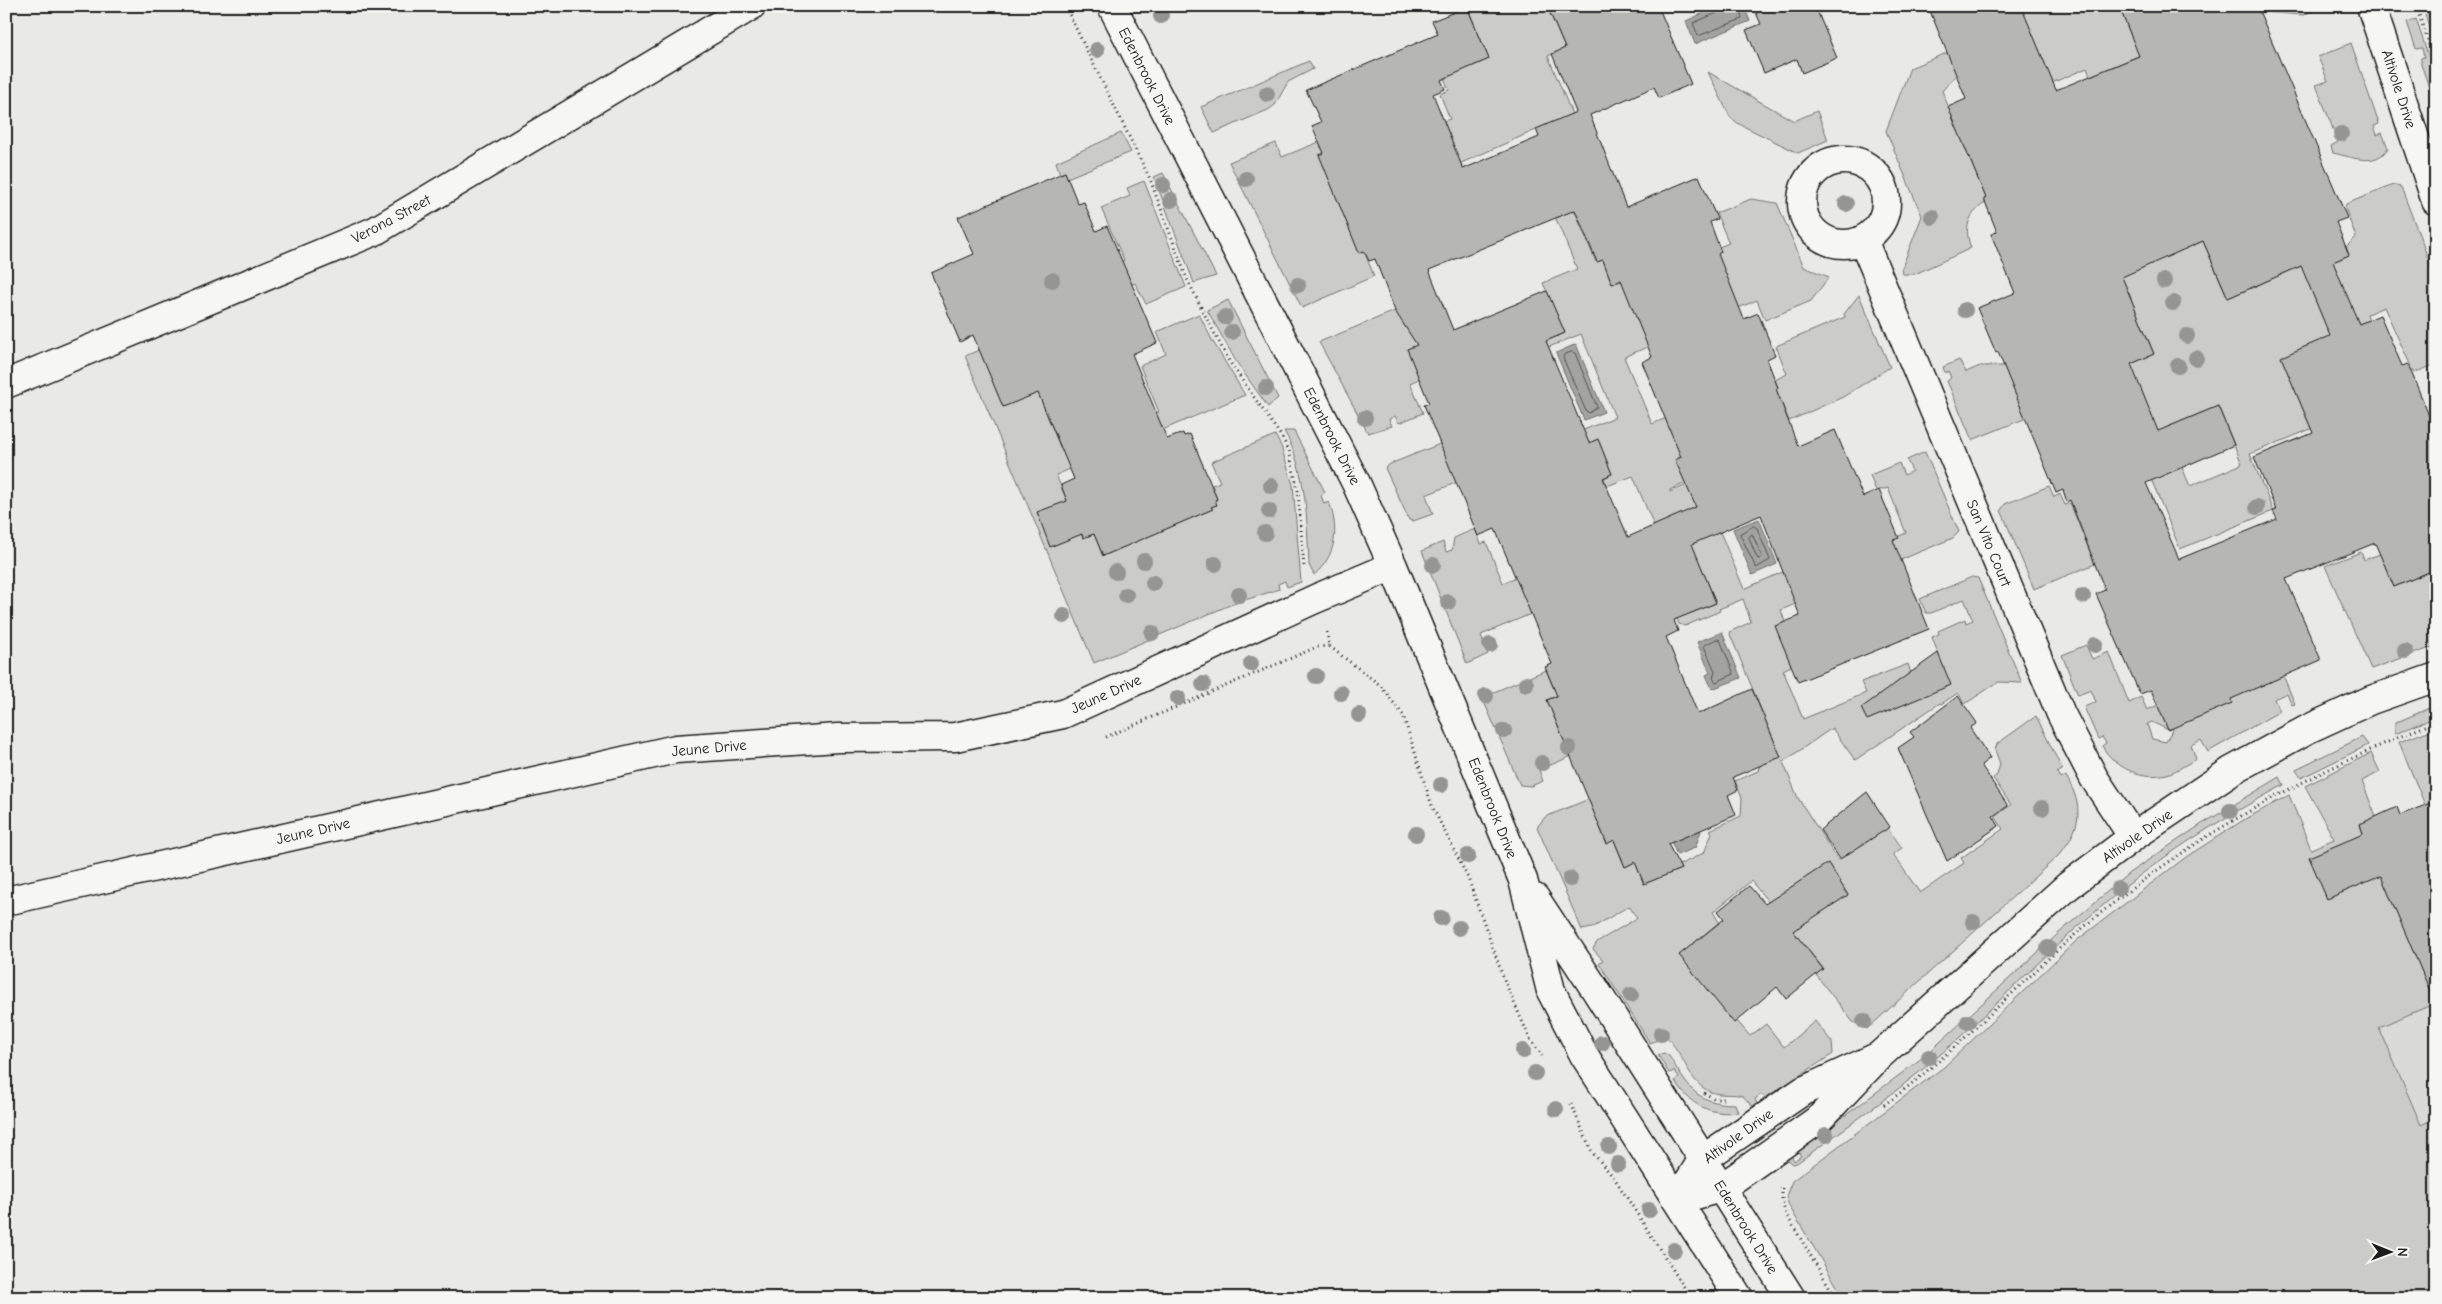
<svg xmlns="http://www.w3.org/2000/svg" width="2442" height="1304" font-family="'Comic Neue',sans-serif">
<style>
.built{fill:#dadad6}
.green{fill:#cbcbc7;stroke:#747472;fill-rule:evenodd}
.water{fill:#a3a3a1;stroke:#6d6d6c}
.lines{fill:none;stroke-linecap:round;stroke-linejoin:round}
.shore{stroke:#525251;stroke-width:1}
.building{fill:#b6b6b3;stroke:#1c1c1c;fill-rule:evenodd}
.street-casing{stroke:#1c1c1c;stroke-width:31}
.path{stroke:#1c1c1c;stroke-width:3;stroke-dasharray:1 4;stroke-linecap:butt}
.street{stroke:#f6f6f2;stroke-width:28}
.tree{fill:#959592}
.labels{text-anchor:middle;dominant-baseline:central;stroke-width:4;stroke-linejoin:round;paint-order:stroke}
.street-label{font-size:15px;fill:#1c1c1c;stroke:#f6f6f2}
</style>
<rect width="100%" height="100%" fill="#e9e9e5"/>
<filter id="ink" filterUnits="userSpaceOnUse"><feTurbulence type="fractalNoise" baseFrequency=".02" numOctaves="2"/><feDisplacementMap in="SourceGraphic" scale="10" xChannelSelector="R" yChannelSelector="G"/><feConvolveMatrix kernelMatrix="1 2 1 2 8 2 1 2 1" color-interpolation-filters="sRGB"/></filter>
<g filter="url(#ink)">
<path class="built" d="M2436 1003V1148L2425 1123 2421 1125 2379 1027Z"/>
<path class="green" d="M1467 6H1547L1565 48 1548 56 1572 114 1459 164 1444 121 1450 119 1440 94 1449 90 1444 78 1489 59Z
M2021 6H2119L2131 36 2170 20 2181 6H2323L2303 15 2247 11 2090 76 2087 68 2047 85 1966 71 1955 76 1942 91 1986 198 1984 199 1985 203C1967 215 1964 229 1971 248L1915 274H1903L1901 270 1922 216 1886 131 1910 68 1956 49Z
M2436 11V48L2425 15Z
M2416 19 2436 79V108L2421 64V58L2424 57 2422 48 2416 49 2407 22Z
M2351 43 2379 124 2374 126 2377 135 2382 133 2388 148C2376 168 2352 157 2333 153L2331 146 2338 142 2316 85 2328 81 2318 57Z
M1309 61 1313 69 1288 82 1275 105 1268 110 1214 133 1201 107Z
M1708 72 1794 121 1817 111 1828 140 1798 153 1739 124 1730 117Z
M1121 133 1131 152 1067 178 1065 172 1060 174 1056 162Z
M1319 142 1321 148 1329 144 1360 253 1364 251 1374 276 1302 308 1229 162 1276 143 1282 157Z
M1163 173 1216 276 1194 283 1154 177Z
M1144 181 1186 287 1146 304 1135 283 1015 335 1062 452 1159 412 1140 366 1166 354 1157 332 1199 314 1212 340 1245 395 1056 475 1083 538 1094 534 1103 556 1212 509 1211 507 1217 499 1212 485 1220 482 1211 462 1275 435 1281 446 1293 485 1301 582 1287 587 1285 581 1278 584 1279 589 1230 605 1094 663 965 356 1014 335 1073 281 1124 260 1101 208 1130 196 1127 188Z
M2393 185 2401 187 2436 279V364L2414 373 2384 307 2367 314 2369 320 2282 357 2311 429 2250 454 2273 511 2180 549 2137 445 2086 383 2154 354 2121 275 2203 241 2228 298 2301 266 2333 262 2349 255 2346 247 2356 237 2345 208 2346 204ZM2218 406 2242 464 2190 486 2165 428Z
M1751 199 1777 203 1804 267 1829 277 1811 301 1765 320 1757 300 1624 357 1652 424 1696 406 1698 450 1676 459 1686 483 1670 490V492L1694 482 1715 520 1744 589 1785 571 1829 568 1906 533 1888 488 1876 491 1870 475 1899 463 1904 475 1912 471 1907 460 1925 452 1959 532 1953 538 1781 610 1785 622 1791 666 1783 670 1803 719 1866 693 1861 682 1908 664 1912 676 1942 664 1932 637 1939 634 1938 631 1965 619 1966 623 1973 620 1964 599 1931 613H1926L1920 599 1972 577 1978 578 2022 683 1998 682 1965 704 1958 693 1941 704 1940 703 1855 760 1832 728 1783 762 1798 798 1838 860 1887 827 1902 848 1893 854 1920 893 1964 863 1961 858 2003 829 1995 816 2011 805 1993 778 1997 775 2000 764 1995 750 1997 744 2036 716 2062 769 2057 773 2061 779 2066 776C2084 807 2082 828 2058 856L1867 1029 1853 1022 1816 975 1823 968 1751 881 1713 912 1719 922 1680 955 1750 1036 1766 1024 1784 1047 1815 1021 1832 1042 1833 1054 1765 1098 1762 1094 1755 1099 1757 1104 1752 1106 1743 1096C1733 1093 1721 1096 1711 1092 1689 1084 1685 1056 1669 1040L1663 1038 1650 1043 1599 963 1603 960 1593 949 1597 942 1637 918 1629 906 1592 928 1582 930 1537 827 1545 817 1589 799 1606 843 1614 840 1625 867 1635 862 1644 884 1681 869 1679 865 1704 853 1712 833 1710 830 1741 816 1742 798 1735 781 1758 771 1760 764 1780 755 1729 632 1751 622 1743 599 1719 609 1720 611 1685 626 1679 624 1654 563 1679 515 1654 526 1633 476 1607 486 1604 478 1612 474 1598 440 1585 445 1579 432 1615 417 1581 334 1544 349 1541 343 1565 333 1543 283 1577 269 1553 212 1572 204 1596 262 1603 260 1612 284 1721 252 1719 247 1729 243 1716 213ZM1700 564 1716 603 1689 614 1674 575Z
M1859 295 1890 367 1843 397 1789 421 1776 389 1778 387 1775 380 1787 374 1776 346 1845 317 1844 314Z
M1228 300 1278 398 1268 407 1237 363 1207 310Z
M1395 311 1423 342 1419 379 1410 383 1423 413 1399 423 1395 416 1389 419 1392 426 1368 433 1319 342Z
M1959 360 1966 372 1980 366H2004L2034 415 1972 440 1947 381 1951 378 1948 371 1945 373 1943 367Z
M1284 431H1294L1325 492 1321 495 1324 504 1329 502C1339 529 1337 555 1314 575L1309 565C1307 520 1307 471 1284 431Z
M1440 444 1443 449 1524 455 1426 495 1433 514 1413 521 1409 520 1385 468 1390 464Z
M2049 486 2054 497 2060 494 2065 505 2070 503 2095 564 2034 589 2001 510 2005 504Z
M1475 529 1481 544 1486 542 1503 583 1516 577 1545 608 1481 635 1488 654 1467 664 1422 551 1443 542 1446 552 1452 550 1454 538Z
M2361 552 2364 560 2380 554 2394 587 2436 569V646L2371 669 2325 566Z
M2266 634 2295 704 2292 705 2287 693 2274 699 2280 711 2208 752 2201 740 2191 745 2196 759C2187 764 2177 771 2167 774 2141 780 2115 768 2102 746L2106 743 2102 737 2098 739 2084 707 2096 702 2091 690 2078 695 2062 655 2086 645 2092 659 2109 652 2129 703 2141 697 2147 710 2229 674ZM2162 715 2173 728 2166 742 2152 739 2147 724 2152 722 2168 730Z
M1546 670 1554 689 1564 692 1547 700 1562 736 1581 752 1539 770 1543 781 1531 786 1520 785 1482 697Z
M2436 705V717L2395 734V723Z
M2436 728V808L2433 802 2425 805 2399 742Z
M2362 737 2368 745 2301 778 2296 769Z
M2371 753 2380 772 2362 781 2376 817 2360 824 2361 828 2436 1003 2379 1027 2421 1125 2436 1118V1298H1844L1789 1206 1786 1196 1792 1181 1944 1067 2076 941 2186 857 2242 821 2289 795 2311 849 2334 839 2305 786Z
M2280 777 2284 785C2220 819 2156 859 2101 907 2051 948 2007 995 1959 1038 1909 1084 1852 1123 1797 1163L1793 1164 1786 1158 1791 1155 1794 1161 1801 1156 1798 1151 1926 1055 2059 933 2129 873 2202 824Z
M1664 1053 1669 1056C1688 1087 1696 1104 1735 1104L1738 1112C1710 1116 1689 1104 1675 1081L1679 1078 1674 1071 1669 1073 1658 1055Z"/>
<path class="water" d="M1719 6H1744L1750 21 1695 44 1686 21Z
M1576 344 1604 412 1584 420 1556 353Z
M1759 519 1777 564 1752 575 1733 529Z
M1722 632 1741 678 1712 689 1706 675 1710 673 1697 642Z
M1655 803 1689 827 1701 831 1695 848 1677 855Z"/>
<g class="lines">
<path class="shore" d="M1719 6 1717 13 1693 23 1698 36 1742 19 1740 6
M1572 352 1575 353 1597 407 1589 413 1586 411 1563 358 1564 355Z
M1754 526 1757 528 1770 560 1756 568 1740 534Z
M1752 534 1762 556 1760 559 1757 558 1749 538Z
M1717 639 1720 640 1734 674 1716 682 1713 678 1715 671 1704 646Z"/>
</g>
<path class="building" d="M1547 6H1658L1691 84 1659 98 1654 87 1590 115 1626 207 1699 176 1717 219 1710 222 1721 252 1718 254 1744 319 1758 313 1775 355 1767 359 1778 388 1776 389 1798 446 1835 430 1863 497 1879 490 1899 538 1893 540 1929 629 1798 682 1775 626 1800 616 1761 515 1692 544 1716 603 1674 620 1678 631 1666 637 1698 714 1752 689 1781 757 1733 777 1738 790 1728 795 1736 815 1668 844 1681 869 1644 884 1635 862 1625 867 1614 840 1607 844 1547 700 1557 696 1545 667 1552 664 1495 529 1478 536 1424 405 1429 403 1407 349 1417 345 1395 311 1375 259 1369 261 1364 251 1359 253 1319 155 1324 153 1312 126 1321 122 1306 90 1438 34 1432 21 1467 7 1489 59 1441 80 1445 89 1433 94 1463 169 1539 137 1536 129 1576 112 1552 54 1565 48ZM1575 210 1597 262 1603 260 1612 284 1621 280 1652 357 1642 362 1681 457 1675 460 1696 507 1628 537 1603 478 1612 474 1598 439 1589 443 1546 341 1565 333 1547 291 1453 330 1429 270Z
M1753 6H1815L1837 58 1802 73 1797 59 1764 73 1746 30 1761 24Z
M1928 6H2021L2056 90 2139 56 2119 6H2257L2347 218 2336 222 2349 255 2333 262 2359 324 2380 315 2402 366 2408 364 2436 433V569L2394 587 2375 543 2286 579 2321 660 2231 699 2232 703 2168 730 2151 690 2140 694 2096 594 2105 590 2070 500 2067 502 2063 490 2056 493 1998 352 1996 353 1977 308 2015 293 1991 234 1997 232 1984 199 1986 198 1948 107 1966 99ZM2203 241 2228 298 2301 266 2330 336 2281 357 2313 433 2254 457 2276 510 2273 511 2277 519 2179 559 2146 483 2234 445 2218 406 2158 431 2131 364 2154 354 2122 277Z
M1065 172 1078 204 1084 202 1096 231 1107 226 1157 343 1132 354 1167 439 1183 433 1184 436 1190 434 1217 499 1215 500 1217 505 1211 507 1213 509 1103 556 1094 534 1083 538 1082 534 1050 547 1037 512 1067 501 1061 485 1074 479 1038 393 1003 407 973 335 960 342 931 273 974 254 958 217Z
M1938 653 1951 685 1867 720 1861 708Z
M1958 696 1977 723 1970 728 1990 758 1981 765 2008 806 1993 816 1999 826 1947 861 1898 748 1914 737 1910 732Z
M1867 792 1890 827 1840 859 1820 830Z
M2436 801V1005L2381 876 2327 899 2309 857 2363 834 2360 824 2397 807 2400 815Z
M1828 863 1848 895 1793 931 1823 969 1786 999 1777 987 1734 1023 1679 955 1724 919 1718 911 1749 886 1765 904Z"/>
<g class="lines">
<g class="street-casing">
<path id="street" d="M1112 6 1356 483 1393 566 1523 880 1551 991 1584 1055 1739 1298
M2371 6 2436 201
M1802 202a42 42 0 1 1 84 0a42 42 0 1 1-84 0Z
M1863 240 2061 714 2094 778 2133 837
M6 384 375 231 751 6
M1535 898 1595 989 1791 1298
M6 901 676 749 838 738 955 737 1063 714 1315 599 1393 566
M1879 1056 1803 1091 1703 1159 1677 1200 1721 1188 1819 1119 1879 1056 2068 886 2133 837 2231 771 2308 729 2371 700 2436 677"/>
</g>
<path class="path" d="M1065 6 1150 179 1187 279 1209 323 1229 361 1281 436 1289 450 1298 491 1304 567
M2416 6 2436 65
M1327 632 1329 646 1380 685 1403 715 1432 806 1468 878 1505 982 1530 1039 1542 1056
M1106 737 1317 647 1329 646
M1704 1093 1715 1099H1727
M1571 1104 1592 1152 1615 1179 1691 1298
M1884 1105C1951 1056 2008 995 2070 939 2152 867 2244 809 2342 763 2373 749 2404 734 2436 722
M1782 1188V1202L1786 1214 1836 1298"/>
<use href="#street" class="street"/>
</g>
<g class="tree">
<circle cx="1161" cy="16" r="8"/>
<circle cx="1097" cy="50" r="8"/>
<circle cx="1267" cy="94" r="8"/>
<circle cx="2341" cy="134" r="8"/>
<circle cx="1246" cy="179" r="8"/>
<circle cx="1163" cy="185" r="8"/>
<circle cx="1171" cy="200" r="8"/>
<circle cx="1846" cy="204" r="8"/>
<circle cx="1932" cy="217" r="8"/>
<circle cx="1052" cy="280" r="8"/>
<circle cx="2164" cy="281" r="8"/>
<circle cx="1298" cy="285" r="8"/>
<circle cx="2173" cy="303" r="8"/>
<circle cx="1965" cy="310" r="8"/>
<circle cx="1225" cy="317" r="8"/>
<circle cx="1232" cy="332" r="8"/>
<circle cx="2187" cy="336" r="8"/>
<circle cx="2196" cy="358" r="8"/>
<circle cx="2178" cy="366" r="8"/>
<circle cx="1266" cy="388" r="8"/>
<circle cx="1365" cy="418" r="8"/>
<circle cx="1271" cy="486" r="8"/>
<circle cx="2257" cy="507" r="8"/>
<circle cx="1269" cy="511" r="8"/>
<circle cx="1265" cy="533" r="8"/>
<circle cx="1144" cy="561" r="8"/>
<circle cx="1215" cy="564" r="8"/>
<circle cx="1433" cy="565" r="8"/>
<circle cx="1116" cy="572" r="8"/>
<circle cx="1153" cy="583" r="8"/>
<circle cx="1126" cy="595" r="8"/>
<circle cx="1239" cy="595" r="8"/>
<circle cx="2083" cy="596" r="8"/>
<circle cx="1448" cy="602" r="8"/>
<circle cx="1064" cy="616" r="8"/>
<circle cx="1152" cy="633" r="8"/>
<circle cx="1490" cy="645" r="8"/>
<circle cx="2095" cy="645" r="8"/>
<circle cx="2405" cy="651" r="8"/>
<circle cx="1251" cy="664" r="8"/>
<circle cx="1316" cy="676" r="8"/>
<circle cx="1203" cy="684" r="8"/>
<circle cx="1526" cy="684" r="8"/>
<circle cx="1341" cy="693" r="8"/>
<circle cx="1486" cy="696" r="8"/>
<circle cx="1178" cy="698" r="8"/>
<circle cx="1359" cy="715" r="8"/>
<circle cx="1504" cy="731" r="8"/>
<circle cx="1569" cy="748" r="8"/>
<circle cx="1542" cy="763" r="8"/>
<circle cx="1441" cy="785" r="8"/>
<circle cx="2042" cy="808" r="8"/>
<circle cx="2230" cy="811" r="8"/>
<circle cx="1416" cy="834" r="8"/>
<circle cx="1468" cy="856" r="8"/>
<circle cx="1570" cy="879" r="8"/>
<circle cx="2118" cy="889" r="8"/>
<circle cx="1441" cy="918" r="8"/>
<circle cx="1973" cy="922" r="8"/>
<circle cx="1459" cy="928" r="8"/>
<circle cx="2048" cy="948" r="8"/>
<circle cx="1631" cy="995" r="8"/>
<circle cx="1864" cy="1021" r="8"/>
<circle cx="1968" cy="1022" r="8"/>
<circle cx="1661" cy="1034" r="8"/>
<circle cx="1602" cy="1043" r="8"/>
<circle cx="1523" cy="1051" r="8"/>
<circle cx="1929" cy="1057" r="8"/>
<circle cx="1535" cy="1073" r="8"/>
<circle cx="1556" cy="1109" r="8"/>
<circle cx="1826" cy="1135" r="8"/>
<circle cx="1609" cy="1147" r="8"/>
<circle cx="1618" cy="1164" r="8"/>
<circle cx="1649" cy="1210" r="8"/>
<circle cx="1674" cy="1250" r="8"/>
</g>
</g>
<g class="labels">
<g class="street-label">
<text transform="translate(1147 76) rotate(63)">Edenbrook Drive</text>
<text transform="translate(2399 89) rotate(72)">Altivole Drive</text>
<text transform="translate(391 219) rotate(-28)">Verona Street</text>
<text transform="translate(1332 436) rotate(63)">Edenbrook Drive</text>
<text transform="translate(1989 543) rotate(67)">San Vito Court</text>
<text transform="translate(1106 694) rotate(-24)">Jeune Drive</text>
<text transform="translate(709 748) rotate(-5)">Jeune Drive</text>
<text transform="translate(1493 808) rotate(68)">Edenbrook Drive</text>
<text transform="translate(313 831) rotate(-13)">Jeune Drive</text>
<text transform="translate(2137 836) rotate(-35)">Altivole Drive</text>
<text transform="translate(1738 1136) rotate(-36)">Altivole Drive</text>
<text transform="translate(1746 1227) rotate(58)">Edenbrook Drive</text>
</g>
</g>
<rect width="2442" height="1304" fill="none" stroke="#f6f6f2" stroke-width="25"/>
<rect x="12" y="12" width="2417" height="1279" fill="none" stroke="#1c1c1c" stroke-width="2" filter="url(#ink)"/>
<g transform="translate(2390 1252) rotate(91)" stroke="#f6f6f2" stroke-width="4" paint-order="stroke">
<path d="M0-4L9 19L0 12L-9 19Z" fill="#1c1c1c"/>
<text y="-8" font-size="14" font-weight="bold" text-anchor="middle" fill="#1c1c1c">N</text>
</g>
</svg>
